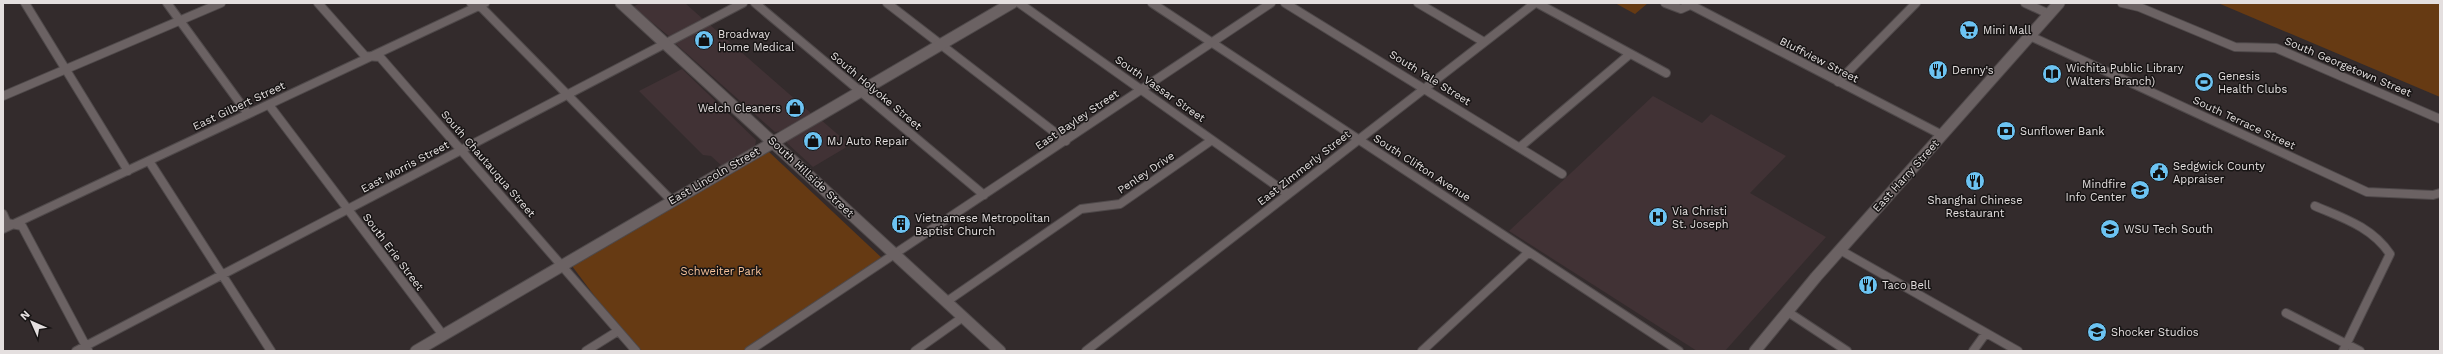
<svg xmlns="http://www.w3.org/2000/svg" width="2443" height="354" font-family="'Work Sans',sans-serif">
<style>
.built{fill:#413235}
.green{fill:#663a13}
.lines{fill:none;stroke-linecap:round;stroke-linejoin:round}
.street-casing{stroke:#4f494a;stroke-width:10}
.secondary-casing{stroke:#4f494a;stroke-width:13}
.street{stroke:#6b6263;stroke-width:8}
.secondary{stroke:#6b6263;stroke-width:11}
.labels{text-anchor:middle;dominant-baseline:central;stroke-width:3;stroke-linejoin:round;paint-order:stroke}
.poi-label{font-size:11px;fill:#e4dfdf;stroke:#181515;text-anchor:start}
.street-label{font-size:11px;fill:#e4dfdf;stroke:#181515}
.park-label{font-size:11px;fill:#f7c299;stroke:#181515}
</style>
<rect width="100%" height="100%" fill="#332b2c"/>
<path class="built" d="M640 3H685L704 20 670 37 633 7Z
M709 24 812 114 782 131 775 132 676 44V42Z
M682 69 756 140 755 147 722 166 711 156 703 155 639 91Z
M1653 96 1702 123 1711 114 1786 156 1750 193 1826 237 1725 351H1697L1509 231Z
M820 119 850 145 813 167 787 143 786 140Z"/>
<path class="green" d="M1615 3H1648L1635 14Z
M2218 3H2440V97Z
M768 151 883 259 744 351H642L605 310 572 266Z"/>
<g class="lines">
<g class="street-casing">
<path id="street" d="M25 3 128 171
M167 3 248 114
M318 3 365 56 380 57 636 351
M471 3 482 8 672 201
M755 3 984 195
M887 3 1066 141
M1019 3 1288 194
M1152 3 1679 351
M1285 3 1562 174
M1418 3 1484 42
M1537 3 1666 73
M1665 3 1681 9 1690 5
M1687 3 1942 135
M2025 3 2049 14
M2122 3 2139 7 2235 47 2276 48 2440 119
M2030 36 2367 192 2433 195 2440 193
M1838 82 1916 3
M3 96 221 3
M269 105 443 335
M1520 147 1630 54
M149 161 271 351
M2315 206C2343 218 2372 227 2390 254L2343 351
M3 214 7 223 22 226 88 350
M3 229 485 3
M1840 250 2018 351
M946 302 1081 209 1120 204 1212 140
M1788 312 1847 351
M2286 313 2360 351
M76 351 743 3
M586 351 618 331
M749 351 1271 3
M915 351 963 317
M1086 351 1535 3
M1422 351 1529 252
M1973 351 1986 333"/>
</g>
<g class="secondary-casing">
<path id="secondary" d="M621 3 1000 351
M416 351 1012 3
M1755 351 1816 277 2059 3"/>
</g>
<use href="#street" class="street"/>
<use href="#secondary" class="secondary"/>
</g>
<defs>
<g id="supermarket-disc" transform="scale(1)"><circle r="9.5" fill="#6cc3f2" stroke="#181515"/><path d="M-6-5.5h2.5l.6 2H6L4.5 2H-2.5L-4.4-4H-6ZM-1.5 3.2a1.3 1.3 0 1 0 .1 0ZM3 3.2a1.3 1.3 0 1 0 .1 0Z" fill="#111"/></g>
<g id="shop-disc" transform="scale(1)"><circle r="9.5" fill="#6cc3f2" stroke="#181515"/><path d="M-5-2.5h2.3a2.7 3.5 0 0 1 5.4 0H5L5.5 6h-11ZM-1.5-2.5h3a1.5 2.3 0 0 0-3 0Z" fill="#111"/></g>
<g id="restaurant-disc" transform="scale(1)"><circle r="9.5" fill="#6cc3f2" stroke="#181515"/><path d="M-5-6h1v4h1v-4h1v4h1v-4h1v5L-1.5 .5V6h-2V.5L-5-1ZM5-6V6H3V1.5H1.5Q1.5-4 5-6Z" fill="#111"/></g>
<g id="library-disc" transform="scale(1)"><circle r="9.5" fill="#6cc3f2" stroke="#181515"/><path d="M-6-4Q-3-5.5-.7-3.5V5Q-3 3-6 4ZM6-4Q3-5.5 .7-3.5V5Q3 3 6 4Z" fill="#111"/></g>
<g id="stadium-disc" transform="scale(1)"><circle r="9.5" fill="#6cc3f2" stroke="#181515"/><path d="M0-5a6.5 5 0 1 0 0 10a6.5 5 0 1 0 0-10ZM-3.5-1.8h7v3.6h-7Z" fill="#111"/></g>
<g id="bank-disc" transform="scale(1)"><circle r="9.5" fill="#6cc3f2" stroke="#181515"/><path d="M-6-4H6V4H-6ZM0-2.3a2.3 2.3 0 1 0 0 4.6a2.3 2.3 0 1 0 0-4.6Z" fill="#111"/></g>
<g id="civic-disc" transform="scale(1)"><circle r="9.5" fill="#6cc3f2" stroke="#181515"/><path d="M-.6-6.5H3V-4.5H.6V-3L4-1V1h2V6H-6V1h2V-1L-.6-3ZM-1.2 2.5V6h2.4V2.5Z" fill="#111"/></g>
<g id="school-disc" transform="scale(1)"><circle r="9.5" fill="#6cc3f2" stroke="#181515"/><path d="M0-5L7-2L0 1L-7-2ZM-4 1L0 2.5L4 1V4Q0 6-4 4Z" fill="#111"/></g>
<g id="hospital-disc" transform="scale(1)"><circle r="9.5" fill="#6cc3f2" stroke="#181515"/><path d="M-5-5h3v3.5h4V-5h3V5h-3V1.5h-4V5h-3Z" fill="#111"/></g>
<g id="building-disc" transform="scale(1)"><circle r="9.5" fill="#6cc3f2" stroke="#181515"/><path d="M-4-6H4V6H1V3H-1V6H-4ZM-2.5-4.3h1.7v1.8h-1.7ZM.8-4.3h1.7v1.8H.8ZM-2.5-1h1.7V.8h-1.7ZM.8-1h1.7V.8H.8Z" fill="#111"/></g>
<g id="university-disc" transform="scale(1)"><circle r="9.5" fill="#6cc3f2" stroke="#181515"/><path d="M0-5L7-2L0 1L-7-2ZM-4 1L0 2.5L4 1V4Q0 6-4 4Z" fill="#111"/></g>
</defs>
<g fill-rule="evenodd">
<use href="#supermarket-disc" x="1969" y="30"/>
<use href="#shop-disc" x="704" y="40"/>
<use href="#restaurant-disc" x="1938" y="70"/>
<use href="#library-disc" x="2052" y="74"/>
<use href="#stadium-disc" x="2204" y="82"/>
<use href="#shop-disc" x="795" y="108"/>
<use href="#bank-disc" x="2006" y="131"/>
<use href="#shop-disc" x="813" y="141"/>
<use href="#civic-disc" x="2159" y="172"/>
<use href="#restaurant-disc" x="1975" y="181"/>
<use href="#school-disc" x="2140" y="190"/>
<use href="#hospital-disc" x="1658" y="217"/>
<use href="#building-disc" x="901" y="224"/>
<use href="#university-disc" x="2110" y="229"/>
<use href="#restaurant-disc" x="1868" y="285"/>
<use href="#university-disc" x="2097" y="332"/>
</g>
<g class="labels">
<g class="poi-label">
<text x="1983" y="30">Mini Mall</text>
<text x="718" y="34">Broadway<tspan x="718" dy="13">Home Medical</tspan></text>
<text x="2066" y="68">Wichita Public Library<tspan x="2066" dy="13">(Walters Branch)</tspan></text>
<text x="1952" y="70">Denny's</text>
<text x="2218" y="76">Genesis<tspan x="2218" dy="13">Health Clubs</tspan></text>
<text x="781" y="108" text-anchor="end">Welch Cleaners</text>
<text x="2020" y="131">Sunflower Bank</text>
<text x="827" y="141">MJ Auto Repair</text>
<text x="2173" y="166">Sedgwick County<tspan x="2173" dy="13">Appraiser</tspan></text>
<text x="2126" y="184" text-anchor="end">Mindfire<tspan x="2126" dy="13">Info Center</tspan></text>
<text x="1975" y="200" text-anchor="middle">Shanghai Chinese<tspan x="1975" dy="13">Restaurant</tspan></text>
<text x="1672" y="211">Via Christi<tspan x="1672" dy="13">St. Joseph</tspan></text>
<text x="915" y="218">Vietnamese Metropolitan<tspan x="915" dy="13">Baptist Church</tspan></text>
<text x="2124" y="229">WSU Tech South</text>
<text x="1882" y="285">Taco Bell</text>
<text x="2111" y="332">Shocker Studios</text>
</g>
<g class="street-label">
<text transform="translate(1819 60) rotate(27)">Bluffview Street</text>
<text transform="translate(2348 67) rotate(23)">South Georgetown Street</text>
<text transform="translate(1430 78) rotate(32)">South Yale Street</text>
<text transform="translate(1160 89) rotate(35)">South Vassar Street</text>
<text transform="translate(876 91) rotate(40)">South Holyoke Street</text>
<text transform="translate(239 106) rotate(-25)">East Gilbert Street</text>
<text transform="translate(1077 120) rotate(-34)">East Bayley Street</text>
<text transform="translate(2244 123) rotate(25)">South Terrace Street</text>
<text transform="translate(488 164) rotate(49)">South Chautauqua Street</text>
<text transform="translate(405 167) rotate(-28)">East Morris Street</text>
<text transform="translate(1304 168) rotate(-38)">East Zimmerly Street</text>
<text transform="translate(1422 168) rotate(33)">South Clifton Avenue</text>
<text transform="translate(1146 173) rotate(-34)">Penley Drive</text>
<text transform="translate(714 176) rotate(-30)">East Lincoln Street</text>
<text transform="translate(1906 176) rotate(-48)">East Harry Street</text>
<text transform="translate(811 177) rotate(43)">South Hillside Street</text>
<text transform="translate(393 252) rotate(53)">South Erie Street</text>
</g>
<g class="park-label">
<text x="721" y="271">Schweiter Park</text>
</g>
</g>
<rect width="2443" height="354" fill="none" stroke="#e4dfdf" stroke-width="8"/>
<g transform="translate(32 322) rotate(315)" stroke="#181515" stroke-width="3" paint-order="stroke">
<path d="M0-3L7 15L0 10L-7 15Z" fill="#e4dfdf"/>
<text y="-6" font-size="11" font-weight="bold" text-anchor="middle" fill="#e4dfdf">N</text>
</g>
</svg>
